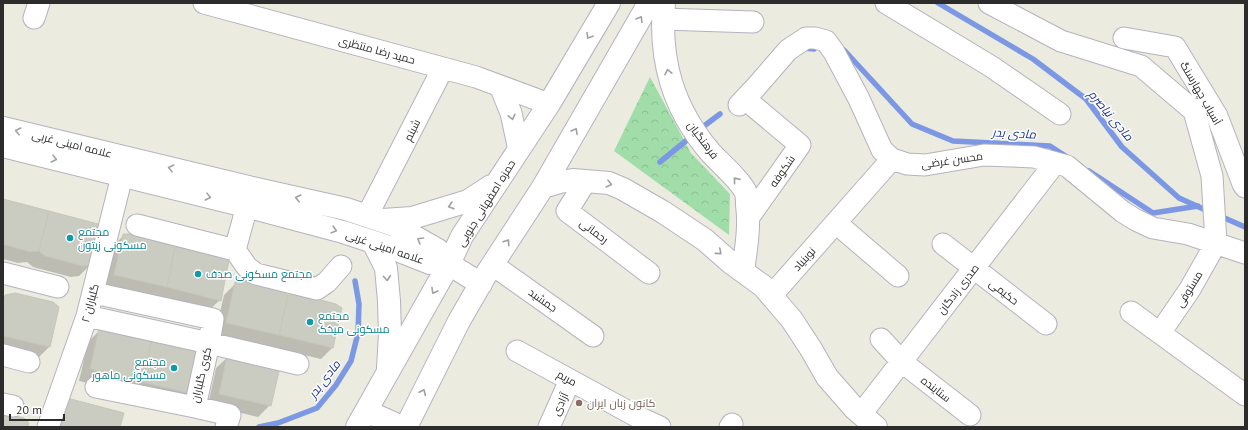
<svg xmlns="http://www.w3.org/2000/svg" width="1248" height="430" font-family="'PT Sans',Cairo,sans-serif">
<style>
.forest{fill:url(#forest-crowns)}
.shadow{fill:#0003}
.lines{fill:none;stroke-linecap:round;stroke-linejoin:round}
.stream{stroke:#7c98e4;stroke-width:5.5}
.building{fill:#cacbc1;stroke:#c6c7b9}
.street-casing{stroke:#b6b2be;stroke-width:23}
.secondary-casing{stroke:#b6b2be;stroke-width:24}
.street{stroke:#fff;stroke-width:21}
.secondary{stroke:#fff;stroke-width:22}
.oneway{stroke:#a0a0a0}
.culture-dot{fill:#0f9aa8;stroke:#fff;stroke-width:1.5}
.education-dot{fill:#8d6e63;stroke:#fff;stroke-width:1.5}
.labels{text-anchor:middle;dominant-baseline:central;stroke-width:3;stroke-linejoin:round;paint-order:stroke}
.street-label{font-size:11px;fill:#2c2c2c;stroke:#fff}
.culture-label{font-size:11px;fill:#0d838f;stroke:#fff;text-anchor:start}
.education-label{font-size:11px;fill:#785e54;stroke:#fff;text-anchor:start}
.water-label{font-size:12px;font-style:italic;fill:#1a3091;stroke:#fff}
</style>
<defs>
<pattern id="forest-crowns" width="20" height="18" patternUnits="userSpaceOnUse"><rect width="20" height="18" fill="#a1dda9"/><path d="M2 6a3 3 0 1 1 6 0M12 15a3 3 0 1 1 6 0" fill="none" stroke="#8bbe92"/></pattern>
</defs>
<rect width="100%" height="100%" fill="#ebecdf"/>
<path class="forest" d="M650 77 691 153 730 194 729 235 614 151Z"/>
<path class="shadow" d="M3 200 90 265 79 276 71 277 33 267 27 262 18 263 3 259Z
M124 235 175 248 220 300 208 311 103 286 112 247Z
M236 283 341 309 332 348 321 359 215 334 224 295Z
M15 294 49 347 38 358 3 350V295L4 296Z
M100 330 151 343 199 351 184 406 79 381 88 342Z
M228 357 270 405 258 417 208 405 216 368Z"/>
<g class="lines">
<path class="stream" d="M938 3 1033 59 1086 99 1122 147 1179 198 1210 212
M803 48 814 49
M844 50 912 124 953 141 1050 146 1067 157
M704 126 720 114
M660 162 687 140
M1089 171 1153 213 1198 206
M1220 216 1245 227
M259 427 278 423 317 408 336 385 351 361 358 333 359 304 355 281"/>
</g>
<path class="building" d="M3 199 49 211 39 251 30 252 3 244Z
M49 211 102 225 91 265 83 266 45 256 39 251Z
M123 234H131L170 243 175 247 167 287 114 275Z
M175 247H185L223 256 229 260 221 301 167 287Z
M244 281 282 290 288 295 279 335 226 323 235 282Z
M15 293 53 302 59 307 50 347 3 336V302L5 295Z
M298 294 336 304 342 308 333 348 279 335 288 295Z
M99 329 146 337 151 342 142 382 90 369Z
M161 341 200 350 197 395 142 382 151 342Z
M227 356 280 367 271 406 219 394Z
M67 398 124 413 120 427H60Z
M3 413 24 418 29 423 28 427H3Z"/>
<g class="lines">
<g class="street-casing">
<path id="street" d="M204 3 476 77 549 104
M886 3 992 67 1060 114
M989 3 1061 41 1141 66 1194 111 1212 176 1216 243 1190 289 1160 333
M34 18 39 3
M663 19 753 22
M1124 38 1175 47 1217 116 1243 184 1245 187
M500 86 511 113 519 150
M745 99 800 145 749 217
M739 105 756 87 788 50 806 38H815L826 41 834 52 859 99 882 150 892 159 907 164 925 165 984 155 1034 157 1067 166 1123 212 1136 220 1153 228 1188 234 1245 253
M586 181 567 211 649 273
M247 206 235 250 247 267 256 274 317 289 327 282 341 266
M367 216 443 68
M836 223 898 276
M137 225 235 250
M943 244 1046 324
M493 265 593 336
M3 273 58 287
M94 293 213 319 209 343 298 364
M771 296 892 159
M1131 312 1245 395
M87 316 209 343 195 407 96 387
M881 339 902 362 970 415
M517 351 636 416 660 427
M3 355 29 362
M3 404 13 406
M195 407 230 415 226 427
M861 414 1055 163
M48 427 87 316 122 176
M549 427 570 380
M730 427 732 424"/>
</g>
<g class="secondary-casing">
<path id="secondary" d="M664 3C659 61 673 108 710 152 719 162 742 182 746 193 747 197 747 201 747 205 750 227 746 249 743 271
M3 128 261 190 346 209 394 225 438 250 449 264 481 284
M3 146 261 210 343 232 392 248 430 263 449 264
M543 187 560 182 573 180 609 183 623 189 663 212 705 240 730 262 763 286 792 320 811 349 827 377 855 409 876 427
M383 220 412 218 468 201 491 186
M373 242 386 268 389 301 390 334 388 368
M366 411 402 427
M357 427 449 264 462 236 549 104 609 3
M406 427 459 321 485 276 543 187 649 3"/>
</g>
<use href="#street" class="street"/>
<use href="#secondary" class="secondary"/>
</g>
<defs><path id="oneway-chevron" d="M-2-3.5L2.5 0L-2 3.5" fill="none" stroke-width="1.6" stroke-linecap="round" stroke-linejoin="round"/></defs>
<g class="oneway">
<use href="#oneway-chevron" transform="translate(640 19) rotate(-59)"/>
<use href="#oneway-chevron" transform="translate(589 36) rotate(122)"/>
<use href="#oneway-chevron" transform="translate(668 72) rotate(-102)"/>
<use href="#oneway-chevron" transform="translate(512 117) rotate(76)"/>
<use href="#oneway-chevron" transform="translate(18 131) rotate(-166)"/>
<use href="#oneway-chevron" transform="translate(575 131) rotate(-61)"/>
<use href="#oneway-chevron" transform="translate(54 159) rotate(14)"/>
<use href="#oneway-chevron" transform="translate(171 168) rotate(-166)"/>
<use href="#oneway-chevron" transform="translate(736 180) rotate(-129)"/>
<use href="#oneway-chevron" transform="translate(609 184) rotate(14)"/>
<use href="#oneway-chevron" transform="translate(208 197) rotate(14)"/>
<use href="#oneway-chevron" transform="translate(298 198) rotate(-167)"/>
<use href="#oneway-chevron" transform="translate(451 206) rotate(164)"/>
<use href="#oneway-chevron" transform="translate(334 230) rotate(15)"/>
<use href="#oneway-chevron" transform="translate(420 240) rotate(-150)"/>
<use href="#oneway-chevron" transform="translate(507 242) rotate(-57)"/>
<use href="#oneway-chevron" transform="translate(719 252) rotate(41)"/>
<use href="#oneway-chevron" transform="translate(387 278) rotate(85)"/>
<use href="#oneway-chevron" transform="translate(434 291) rotate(120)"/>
<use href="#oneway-chevron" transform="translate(423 392) rotate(-64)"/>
</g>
<g class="culture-dot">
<circle cx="70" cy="238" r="4"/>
<circle cx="198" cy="274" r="4"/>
<circle cx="310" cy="322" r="4"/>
<circle cx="174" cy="368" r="4"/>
</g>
<circle class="education-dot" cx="579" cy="403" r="4"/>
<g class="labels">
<g class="street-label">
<text transform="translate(377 50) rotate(15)">حمید رضا منتظری</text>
<text transform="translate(1201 93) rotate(60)">آسیاب چهارسنگ</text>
<text transform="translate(412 130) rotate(-63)">شبنم</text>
<text transform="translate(703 140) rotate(53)">فرهنگیان</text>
<text transform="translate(72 144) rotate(14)">علامه امینی غربی</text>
<text transform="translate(952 160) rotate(-8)">محسن غرضی</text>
<text transform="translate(782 171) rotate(-55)">شکوفه</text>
<text transform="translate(486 203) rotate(-58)">حمزه اصفهانی جنوبی</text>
<text transform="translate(594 231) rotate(37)">رحمانی</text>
<text transform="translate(385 247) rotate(19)">علامه امینی غربی</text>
<text transform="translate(804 259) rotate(-48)">نوبنیاد</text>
<text transform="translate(958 289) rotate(-52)">صدری زادگان</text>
<text transform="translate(1189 289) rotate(-58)">مستوفی</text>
<text transform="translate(1004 292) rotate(38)">حکیمی</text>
<text transform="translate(543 300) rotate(35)">جمشید</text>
<text transform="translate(90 303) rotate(-75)">گلباران ۲</text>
<text transform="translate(201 375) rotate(-77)">کوی گلباران</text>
<text transform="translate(567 378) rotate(29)">مریم</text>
<text transform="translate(936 389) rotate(38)">ستاینده</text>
<text transform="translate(560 404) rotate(-65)">آزادی</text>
</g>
<g class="culture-label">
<text x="78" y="232">مجتمع<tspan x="78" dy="13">مسکونی زیتون</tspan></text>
<text x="206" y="274">مجتمع مسکونی صدف</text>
<text x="318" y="316">مجتمع<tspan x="318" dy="13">مسکونی میخک</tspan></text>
<text x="166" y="362" text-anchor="end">مجتمع<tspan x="166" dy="13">مسکونی ماهور</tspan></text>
</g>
<g class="education-label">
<text x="587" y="403">کانون زبان ایران</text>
</g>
<g class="water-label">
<text transform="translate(1111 115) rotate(50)">مادی نیاصرم</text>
<text transform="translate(1014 133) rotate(3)">مادی بدر</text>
<text transform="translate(324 379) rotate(-53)">مادی بدر</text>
</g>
</g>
<rect width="1248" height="430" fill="none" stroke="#2c2c2c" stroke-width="8"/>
<path d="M10 414v6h54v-6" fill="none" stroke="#2c2c2c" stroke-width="2"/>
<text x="16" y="414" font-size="12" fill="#2c2c2c" stroke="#ffffff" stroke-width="3" paint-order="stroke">20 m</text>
</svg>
